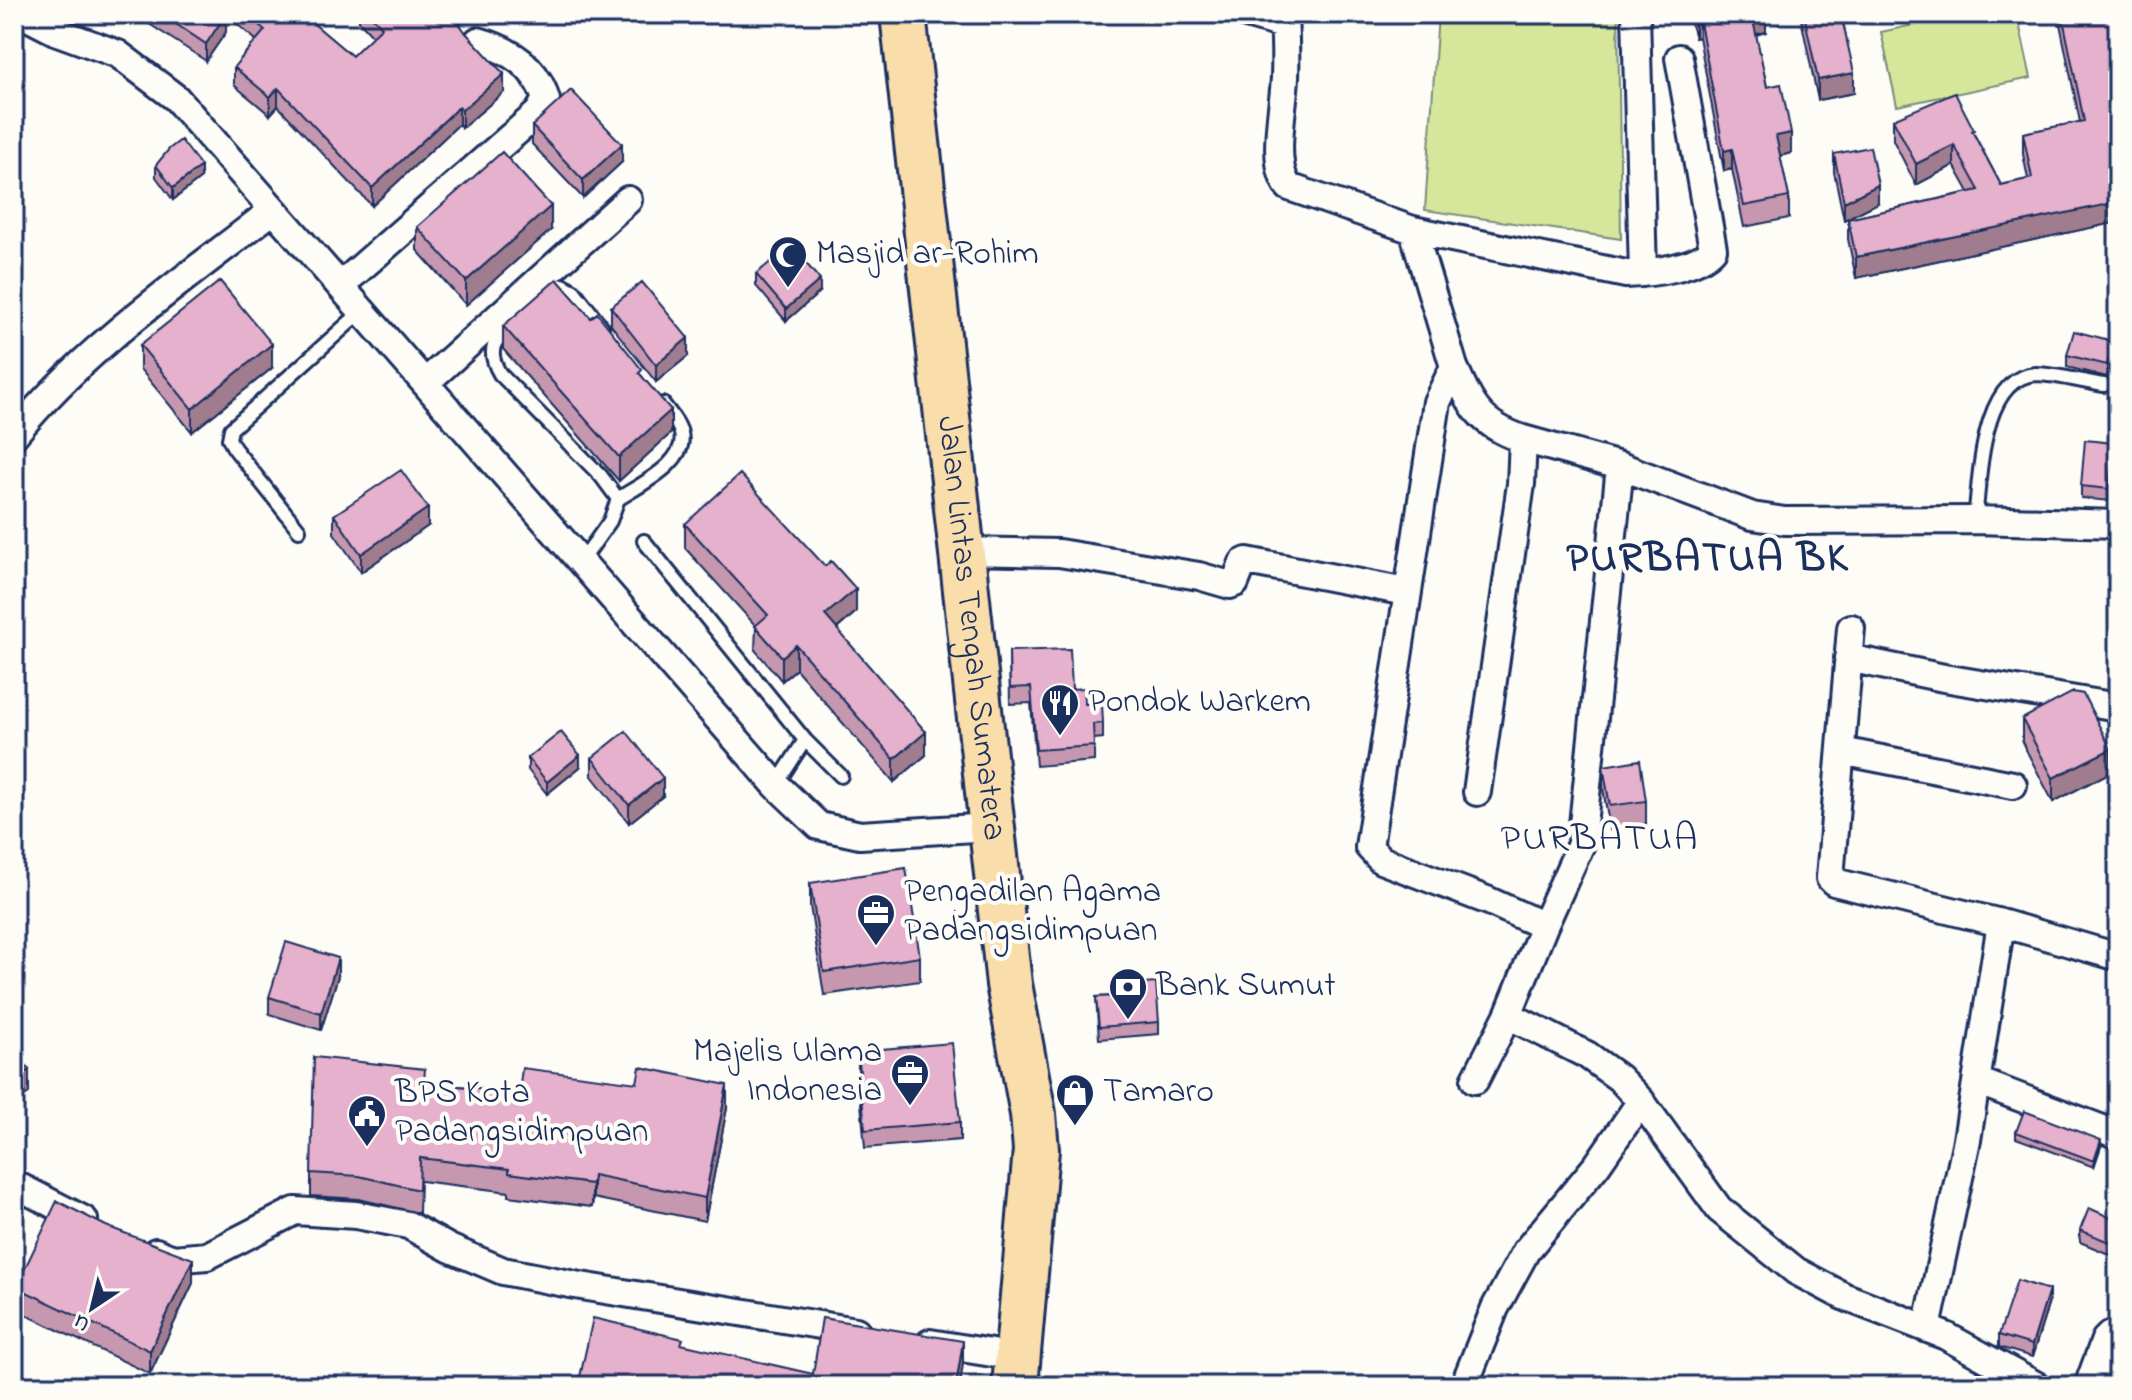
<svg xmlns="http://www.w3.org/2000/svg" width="2132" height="1400" font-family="'Indie Flower',sans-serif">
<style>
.green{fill:#d6e79b;stroke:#788b7c;stroke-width:2}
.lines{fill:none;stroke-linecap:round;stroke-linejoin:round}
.lane-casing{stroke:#1b2f5e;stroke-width:18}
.street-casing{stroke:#1b2f5e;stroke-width:32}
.highway-casing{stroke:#1b2f5e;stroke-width:50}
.lane{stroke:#fdfcf7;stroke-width:12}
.street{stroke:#fdfcf7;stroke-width:26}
.highway{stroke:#f9ddab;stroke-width:44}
.wall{fill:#c598af;stroke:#1b2f5e;stroke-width:2}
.shaded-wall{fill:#a07c8f;stroke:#1b2f5e;stroke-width:2}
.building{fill:#e5b1cc;stroke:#1b2f5e;stroke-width:2}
.labels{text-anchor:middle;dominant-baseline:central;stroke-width:8;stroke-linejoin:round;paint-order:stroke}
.poi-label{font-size:34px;fill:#1b2f5e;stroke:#fdfcf7;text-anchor:start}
.street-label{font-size:34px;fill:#1b2f5e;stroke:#fdfcf7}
.quarter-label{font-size:38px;letter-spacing:2px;fill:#1b2f5e;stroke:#fdfcf7}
.district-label{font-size:42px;font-weight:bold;letter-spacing:2px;fill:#1b2f5e;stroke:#fdfcf7}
</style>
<rect width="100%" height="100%" fill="#fdfcf7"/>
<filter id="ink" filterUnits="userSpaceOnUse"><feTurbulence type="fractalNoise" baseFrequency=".0125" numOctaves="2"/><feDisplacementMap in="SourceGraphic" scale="16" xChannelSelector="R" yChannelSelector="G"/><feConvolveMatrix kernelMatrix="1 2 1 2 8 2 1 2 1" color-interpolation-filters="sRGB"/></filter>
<g filter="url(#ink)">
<path class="green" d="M1438 14H1618L1621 239 1425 210Z
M1964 14H2017L2031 78 1897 106 1881 32Z"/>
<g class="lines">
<g class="lane-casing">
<path id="lane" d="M549 290 563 285 574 291 602 327
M514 321C495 340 485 349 500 374L601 476 618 499 610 521 581 562
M618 499C639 485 692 461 680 430 677 421 669 412 663 404
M1975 520C1980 481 1980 377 2036 374 2055 374 2084 382 2104 385
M299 530 234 448 229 439 231 429 362 311
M644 541 805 740
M776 785 805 740 841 776"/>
</g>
<g class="street-casing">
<path id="street" d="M22 14 55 31 118 54 176 98 776 785 819 826 860 835 991 827
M1246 14 1284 25
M1284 14C1285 35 1286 56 1285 77 1284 106 1270 164 1289 187L1413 230 1626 274C1650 273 1697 268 1713 249L1679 58
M1636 14 1643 273
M1413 230 1454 367 1437 402 1369 847 1381 860 1489 901 1544 926 1508 1015 1475 1080
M340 286 538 113 546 100C537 66 510 50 478 41
M1454 367C1472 407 1480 425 1523 439L1521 484 1477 792
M425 383 628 200
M14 435C86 346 184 280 273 210
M1523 439 1620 466 1581 844 1544 926
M1620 466 1752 516 1785 521 1975 520 2118 524
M961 551 1059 553 1199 576 1230 585 1235 583 1243 563 1247 561 1406 592
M1851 628 1830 878 1834 882 2001 923 1967 1140 1927 1328
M1848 658 1944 678 2118 707
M1841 751 2013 785
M2001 923 2118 957
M1508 1015 1587 1055 1619 1078 1641 1101 1719 1209 1796 1271 1843 1296 1946 1336 2037 1386
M1977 1081 2118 1135
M14 1184 84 1220
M156 1252 173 1259 207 1256 295 1211 356 1215 408 1225 449 1248 503 1271 575 1285 856 1331
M930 1343 1017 1357
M1464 1386 1495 1308 1526 1251 1597 1165 1641 1101
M2088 1386 2105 1340 2110 1335 2118 1333"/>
</g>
<g class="highway-casing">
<g id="highway">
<path id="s1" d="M903 14 1009 984 1033 1114 1036 1150 1015 1386"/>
</g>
</g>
<use href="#lane" class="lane"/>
<use href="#street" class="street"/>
<use href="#highway" class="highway"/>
</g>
<path class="wall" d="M134 14H226V32L206 61Z
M237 14H302L352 56 373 36 359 21V14H461V27L504 92 462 128 459 124 372 206 278 106 270 115 234 85V67L256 40 237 24Z
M1690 14H1766V32L1756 35 1767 87 1791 153 1780 156 1789 197V218L1744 227 1732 169 1724 171 1699 37 1695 38 1690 21Z
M1800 14H1870L1843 20 1854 93 1818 100Z
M2058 14H2118V73H2117L2118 222 1856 278 1848 239V219L1969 192 1954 165 1916 185 1893 140V119L1974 134 2001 185 2028 179 2023 154V133L2080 122Z
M532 126 622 162 583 198 532 144Z
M1834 154 1878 203 1844 220 1834 172Z
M156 165 201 178 173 200 156 177Z
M417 227 551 230 466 305 417 250Z
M756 274 820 292 786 321 756 286Z
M611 307 688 356 656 382 611 325Z
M503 326 642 376 671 433 619 481 503 349Z
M140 345 272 368 192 432 140 369Z
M2113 353 2107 377 2067 367V355Z
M2113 455 2109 501 2081 498V486Z
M334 515 428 526 361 572 334 533Z
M685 524 856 612 837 629 926 755 894 782 796 669 782 681 755 650 756 626 685 548Z
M1009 651 1072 689 1085 704 1103 723V738L1094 739V761L1036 766 1031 703 1010 704Z
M2022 719 2111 772 2053 802 2022 742Z
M528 758 580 767 547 794 528 770Z
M592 758 663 796 629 823 592 776Z
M1603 766 1646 801V824L1610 830 1603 789Z
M810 883 920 957V981L824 995 810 906Z
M338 976 321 1030 269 1014V997Z
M1117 986 1159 1022V1034L1099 1039 1096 997 1117 996Z
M858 1051 960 1122V1140L865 1148 858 1069Z
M425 1082 519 1093 727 1108 705 1221 593 1198 592 1207 509 1196V1192L420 1181 419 1213 359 1199 311 1196V1173Z
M2016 1132 2101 1146 2094 1167 2016 1138Z
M2118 1221 2116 1257 2080 1242V1230Z
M193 1283 150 1374 16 1310V1287Z
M2049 1302 2032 1357 1999 1347V1335Z"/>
<path class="shaded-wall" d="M226 14V32L206 61V44Z
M1756 14H1766V32L1752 35V15Z
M1838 14H1870L1838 21Z
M1699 17V37L1695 38V18Z
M2118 53V73L2112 74V54Z
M1854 73V93L1818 100V80Z
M504 74V92L462 128V110Z
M278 88V106L270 115V97Z
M459 107V124L372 206V188Z
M1791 133V153L1776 157V136Z
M622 144V162L583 198V180Z
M1954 145V165L1916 185V164Z
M1732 149V169L1724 171V151Z
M201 166V178L173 200V188Z
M1878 185V203L1844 220V202Z
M2118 202V222L1856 278V257Z
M551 206V230L466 305V281Z
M820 280V292L786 321V309Z
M688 338V356L656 382V365Z
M2113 341V353L2107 377V365Z
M272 344V368L192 432V409Z
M671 410V433L619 481V457Z
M2113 443V455L2109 501V489Z
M428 508V526L361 572V554Z
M856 589V612L825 639V615Z
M796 645V669L782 681V657Z
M926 732V755L894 782V759Z
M2111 749V772L2053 802V778Z
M580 755V767L547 794V782Z
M663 778V796L629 823V805Z
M338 958V976L321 1030V1013Z
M29 1070V1093L14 1103V1079Z
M727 1085V1108L705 1221V1198Z
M2101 1140V1146L2094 1167V1161Z
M593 1175V1198L592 1207V1184Z
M2118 1240V1252L2116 1257V1245Z
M193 1259V1283L150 1374V1351Z
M2049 1290V1302L2032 1357V1345Z
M963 1341V1364L960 1386H956Z"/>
<path class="building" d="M161 14H226L206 44Z
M246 14H302L352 56 382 27 369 14H461V15L456 19 466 33 504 74 462 110 459 107 372 188 278 88 270 97 234 67 265 30Z
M1694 14H1756L1752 15 1767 87 1781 84 1791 133 1776 136 1789 197 1744 206 1732 149 1724 151 1699 17 1695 18Z
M1804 14H1841L1854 73 1818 80Z
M2062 14H2118V53L2112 54 2118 79V202L1856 257 1848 219 1979 190 1954 145 1916 164 1893 119 1955 93 1974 130 1972 131 2001 185 2032 178 2023 133 2084 121Z
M571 90 622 144 583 180 532 126Z
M181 140 201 166 173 188 156 165 169 149Z
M1870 147 1878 185 1844 202 1834 154Z
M502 152 551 206 466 281 417 227Z
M791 245 820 280 786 309 756 274Z
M557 279 591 318 597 313 642 370 639 373 671 410 619 457 503 326Z
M220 281 272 344 192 409 140 345Z
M642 282 688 338 656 365 611 307Z
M2074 331 2113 341 2107 365 2067 355Z
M2085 440 2113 443 2109 489 2081 486Z
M401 470 428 508 361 554 334 515Z
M740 474 825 566 831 561 856 589 825 615 926 732 894 759 796 645 782 657 755 626 768 615 685 524Z
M1070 649 1072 689 1084 688 1085 704 1102 703 1103 723 1093 724 1094 746 1036 750 1031 687 1010 688 1009 651Z
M2073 692 2083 694 2111 749 2053 778 2022 719Z
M626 731 663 778 629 805 592 758Z
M561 732 580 755 547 782 528 758Z
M1640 760 1646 801 1610 806 1603 766Z
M906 868 920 957 824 972 810 883Z
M286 942 338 958 321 1013 269 997Z
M1156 983 1159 1022 1099 1027 1096 997 1118 996 1117 986Z
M952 1043 960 1122 865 1130 858 1051Z
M14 1047 29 1070 14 1079Z
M314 1057 425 1069 424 1082 519 1093 522 1068 637 1083 640 1067 727 1085 705 1198 593 1175 592 1184 509 1173V1169L420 1158 419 1190 359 1176 311 1173Z
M2024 1111 2101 1140 2094 1161 2016 1132Z
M57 1201 106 1226 193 1259 150 1351 16 1287Z
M2089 1208 2118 1221V1240L2116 1245 2080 1230Z
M2017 1280 2049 1290 2032 1345 1999 1335Z
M593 1318 683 1339 681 1344 813 1374 822 1318 963 1341 956 1386H578Z"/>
</g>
<defs>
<g id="mosque-pin" transform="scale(2)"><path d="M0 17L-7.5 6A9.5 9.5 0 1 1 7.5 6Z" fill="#1b2f5e" stroke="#fdfcf7"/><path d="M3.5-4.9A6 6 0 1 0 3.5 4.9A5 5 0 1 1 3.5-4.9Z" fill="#fff"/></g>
<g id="restaurant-pin" transform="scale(2)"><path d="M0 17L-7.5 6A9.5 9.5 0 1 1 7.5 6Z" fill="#1b2f5e" stroke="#fdfcf7"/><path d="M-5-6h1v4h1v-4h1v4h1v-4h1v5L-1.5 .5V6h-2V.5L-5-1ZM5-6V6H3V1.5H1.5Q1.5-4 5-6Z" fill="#fff"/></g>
<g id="office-pin" transform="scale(2)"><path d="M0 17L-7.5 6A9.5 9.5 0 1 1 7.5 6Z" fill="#1b2f5e" stroke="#fdfcf7"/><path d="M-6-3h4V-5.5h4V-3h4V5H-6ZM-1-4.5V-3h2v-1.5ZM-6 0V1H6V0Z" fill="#fff"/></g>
<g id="bank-pin" transform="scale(2)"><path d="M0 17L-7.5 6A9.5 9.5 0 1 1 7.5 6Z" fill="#1b2f5e" stroke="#fdfcf7"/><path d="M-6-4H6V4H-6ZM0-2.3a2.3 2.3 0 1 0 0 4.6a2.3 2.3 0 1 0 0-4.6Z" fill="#fff"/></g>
<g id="shop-pin" transform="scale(2)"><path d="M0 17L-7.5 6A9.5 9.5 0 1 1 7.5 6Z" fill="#1b2f5e" stroke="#fdfcf7"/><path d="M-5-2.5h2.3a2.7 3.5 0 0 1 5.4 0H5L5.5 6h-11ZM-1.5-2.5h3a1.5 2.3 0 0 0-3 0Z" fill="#fff"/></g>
<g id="civic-pin" transform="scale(2)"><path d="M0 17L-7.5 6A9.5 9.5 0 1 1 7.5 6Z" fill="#1b2f5e" stroke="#fdfcf7"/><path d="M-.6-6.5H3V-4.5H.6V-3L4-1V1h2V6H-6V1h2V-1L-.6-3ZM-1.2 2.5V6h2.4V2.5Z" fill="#fff"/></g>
</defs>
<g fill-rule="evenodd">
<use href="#mosque-pin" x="788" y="255"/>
<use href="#restaurant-pin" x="1060" y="703"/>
<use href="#office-pin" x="876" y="913"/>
<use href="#bank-pin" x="1128" y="987"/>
<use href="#office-pin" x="910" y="1073"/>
<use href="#shop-pin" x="1075" y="1093"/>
<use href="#civic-pin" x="367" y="1114"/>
</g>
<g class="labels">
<g class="poi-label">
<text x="816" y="255">Masjid ar-Rohim</text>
<text x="1088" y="703">Pondok Warkem</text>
<text x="904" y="893">Pengadilan Agama<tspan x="904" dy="39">Padangsidimpuan</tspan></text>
<text x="1156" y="987">Bank Sumut</text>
<text x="882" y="1053" text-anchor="end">Majelis Ulama<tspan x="882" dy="39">Indonesia</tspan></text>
<text x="1103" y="1093">Tamaro</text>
<text x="395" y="1094">BPS Kota<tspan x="395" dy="39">Padangsidimpuan</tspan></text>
</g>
<g class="street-label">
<text stroke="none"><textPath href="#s1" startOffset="618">Jalan Lintas Tengah Sumatera</textPath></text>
</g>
<g class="quarter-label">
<text x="1600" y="840">PURBATUA</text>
</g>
<g class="district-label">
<text x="1708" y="559">PURBATUA BK</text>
</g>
</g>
<rect width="2132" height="1400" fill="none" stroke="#fdfcf7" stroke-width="48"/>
<rect x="24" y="24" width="2084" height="1352" fill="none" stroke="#1b2f5e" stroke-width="3" filter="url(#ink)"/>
<g transform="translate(92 1308) rotate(215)" stroke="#fdfcf7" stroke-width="6" paint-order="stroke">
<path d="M0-6L14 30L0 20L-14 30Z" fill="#1b2f5e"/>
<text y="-12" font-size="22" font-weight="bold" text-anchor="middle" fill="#1b2f5e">U</text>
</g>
</svg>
